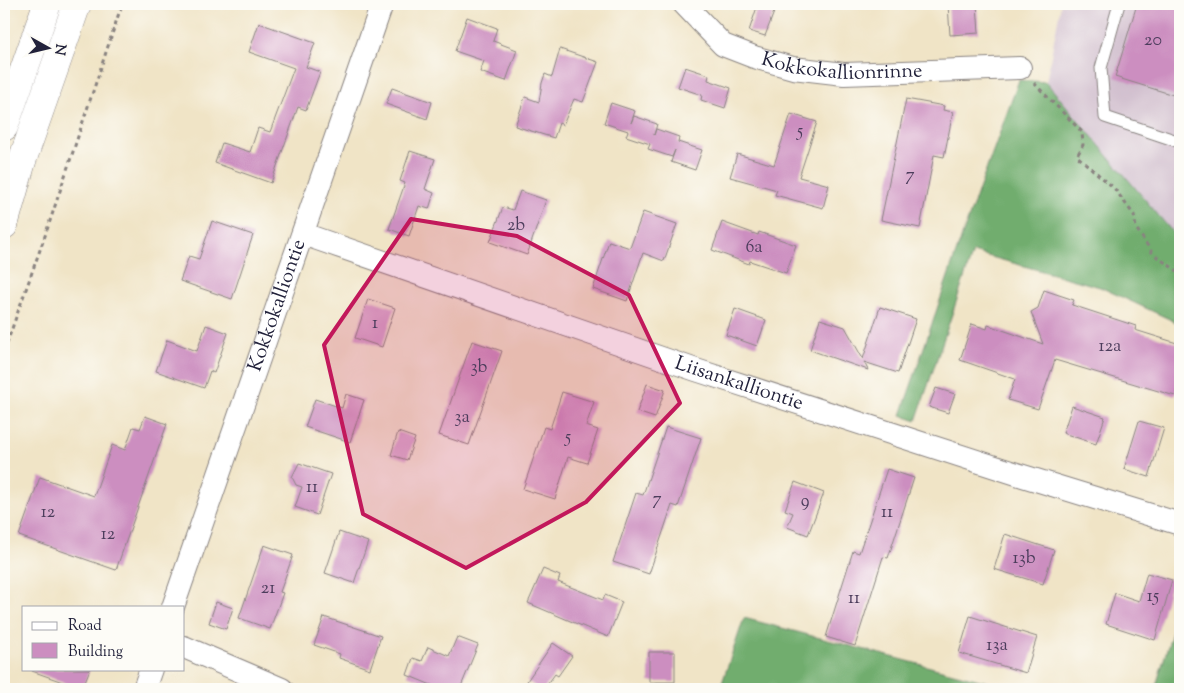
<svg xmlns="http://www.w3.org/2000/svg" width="1184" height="693" font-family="'Sorts Mill Goudy',serif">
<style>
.industrial{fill:#d0bdcd}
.forest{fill:#71ad6e;stroke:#4a6854}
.building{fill:#cc8ec0}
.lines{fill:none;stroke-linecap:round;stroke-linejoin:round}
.service-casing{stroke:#898380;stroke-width:13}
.minor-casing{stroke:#898380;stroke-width:24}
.secondary-casing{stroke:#898380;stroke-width:29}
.path{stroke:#898380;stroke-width:3;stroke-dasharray:4 4;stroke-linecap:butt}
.service{stroke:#fff;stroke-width:11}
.minor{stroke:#fff;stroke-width:22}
.secondary{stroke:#fff;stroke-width:28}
.marked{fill:#c2185b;fill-opacity:0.2;stroke:#c2185b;stroke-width:4;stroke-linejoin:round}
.labels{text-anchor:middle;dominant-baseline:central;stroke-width:4;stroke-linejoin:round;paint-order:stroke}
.number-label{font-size:18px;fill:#4c3d5c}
.street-label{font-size:20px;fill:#22223b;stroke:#fdfcf7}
</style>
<rect width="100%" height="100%" fill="#fdfcf7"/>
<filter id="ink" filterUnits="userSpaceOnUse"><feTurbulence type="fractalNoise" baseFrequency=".02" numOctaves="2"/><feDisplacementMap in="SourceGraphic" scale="10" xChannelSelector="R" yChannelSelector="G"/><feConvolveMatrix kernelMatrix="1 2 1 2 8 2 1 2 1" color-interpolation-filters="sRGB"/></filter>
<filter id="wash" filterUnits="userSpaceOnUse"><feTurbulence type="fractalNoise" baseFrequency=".0096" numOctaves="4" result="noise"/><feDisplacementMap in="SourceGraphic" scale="20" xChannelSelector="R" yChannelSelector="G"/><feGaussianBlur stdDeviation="1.12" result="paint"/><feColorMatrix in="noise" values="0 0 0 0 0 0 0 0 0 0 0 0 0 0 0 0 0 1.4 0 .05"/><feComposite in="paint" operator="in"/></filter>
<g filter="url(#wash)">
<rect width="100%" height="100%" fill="#f0e4c6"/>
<path class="industrial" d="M1061 4H1180V241L1046 82Z"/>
<path class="forest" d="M1019 80 1046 82 1180 241V324L1100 287 973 252 916 421 901 415 958 247Z
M1180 606V689H1155Z
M744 618 1014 689H720Z"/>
<g id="blocks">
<path class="building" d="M758 4H777L765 36 749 31Z
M948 4H977L979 33 950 35Z
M1137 4H1180V97L1115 77Z
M467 17 497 28 493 41 517 50 506 81 480 72 484 61 455 51Z
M259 23 315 43 306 67 320 72 306 110 298 107 271 183 215 163 222 143 250 152 258 128 270 132 294 68 249 52Z
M560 49 598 62 583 102 574 99 563 125 559 123 554 138 515 126 525 97 539 102 542 83 545 74 552 77Z
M685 67 709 75 708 80 731 88 725 108 701 100 702 95 678 87Z
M392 88 432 102 427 119 386 104Z
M906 99 944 106 943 110 953 112 944 157 934 155 920 228 881 220Z
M611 103 635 111 631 123 634 116 657 124 654 135 656 129 679 137 678 142 702 150 695 170 671 162 675 150 672 157 648 149 650 144 626 136 628 131 604 123Z
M791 114 817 122 799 177 829 185 823 208 775 195 777 190 730 177 737 154 774 165Z
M410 151 435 159 425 189 434 193 429 209 419 206 409 236 389 229 405 183 400 181Z
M520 191 546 200 527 255 490 242 503 207 513 210Z
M643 212 677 224 664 261 643 253 627 301 593 289 609 241 630 248Z
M212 221 253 235 232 299 180 281 189 256 199 259Z
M722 222 758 235 759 232 796 245 786 273 750 261 749 264 712 250Z
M1044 290 1074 300 1072 305 1136 326 1135 330 1180 344V379L1175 396 1055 360 1038 409 1008 400 1015 379 960 360 972 324 987 329 988 325 1043 344 1031 312 1038 308Z
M368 299 395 308 382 347 355 338Z
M880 307 916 319 898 373 864 362 868 370 810 350 820 319 845 327 863 359Z
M735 309 766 320 757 346 726 335Z
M206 325 228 333 214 373 210 371 204 388 156 371 167 340 197 351Z
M472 341 502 351 469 445 439 435Z
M647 384 665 390 655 418 637 412Z
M936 388 955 394 948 413 929 407Z
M562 392 594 402 586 426 598 430 587 463 568 457 555 499 523 489 544 427 550 429Z
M346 394 364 400 350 442 305 427 315 399 342 408Z
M1072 406 1105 417 1096 444 1063 433Z
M145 416 167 424 116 570 19 536 40 477 94 496 112 445 125 450 133 427 140 429Z
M1139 421 1164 428 1149 477 1124 469Z
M666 427 701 438 678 507 672 505 649 574 613 562 636 493 643 495Z
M398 432 415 438 407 460 391 455Z
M299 463 331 474 317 515 295 507 302 487 296 485 292 477Z
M887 469 914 478 888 558 883 557 855 646 826 637 853 551 859 553Z
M795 482 824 493 808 535 787 527 793 513 785 510Z
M339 532 368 542 354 583 325 573Z
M1005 534 1054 550 1043 584 994 569Z
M264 545 293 555 280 592 283 593 270 629 239 618Z
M543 569 560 576 558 582 603 600 605 595 622 602 608 637 528 603Z
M1147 573 1172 580 1155 640 1106 624 1115 593 1139 601Z
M216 602 233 608 226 629 209 623Z
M970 616 1037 637 1026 673 959 653Z
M324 617 381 636 370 669 339 658 340 654 314 645Z
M457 637 478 645 460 689H441L407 675 413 658 422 661 428 647 449 656Z
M553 643 572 656 558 676 555 674 544 689H539L527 681Z
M649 652H675V682H649Z
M33 669H90L82 689 32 671Z"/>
</g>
</g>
<g filter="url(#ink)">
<use href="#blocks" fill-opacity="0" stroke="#898380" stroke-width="1"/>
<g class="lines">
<g class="service-casing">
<path id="service" d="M1119 4 1101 68 1105 117 1180 142"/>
</g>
<g class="minor-casing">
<g id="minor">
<path id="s1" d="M684 4 723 45 754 57 793 68 844 74 1020 68"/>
<path id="s2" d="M303 234 696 370 1023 476 1180 524"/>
<path id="s3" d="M173 607 382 4"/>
<path d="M184 647 282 689"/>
<path d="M144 689 151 669"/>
</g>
</g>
<g class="secondary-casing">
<path id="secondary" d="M4 127 47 4
M4 225 22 161 77 4"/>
</g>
<path class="path" d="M1034 83 1082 132 1083 145 1077 156 1114 188 1134 215 1136 228 1153 254 1180 273
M4 351 46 233 122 4"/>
<use href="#service" class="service"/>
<use href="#minor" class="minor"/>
<use href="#secondary" class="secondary"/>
</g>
</g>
<path class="marked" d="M411 219 517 236 629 295 680 403 586 502 466 568 363 514 324 345Z"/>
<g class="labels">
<g class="number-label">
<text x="1153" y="41">20</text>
<text x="800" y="132">5</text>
<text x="910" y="176">7</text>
<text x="516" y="226">2b</text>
<text x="754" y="248">6a</text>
<text x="375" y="324">1</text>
<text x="1110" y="347">12a</text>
<text x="479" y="368">3b</text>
<text x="462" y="418">3a</text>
<text x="568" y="438">5</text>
<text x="312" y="488">11</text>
<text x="657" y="500">7</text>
<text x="805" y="502">9</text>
<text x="48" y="513">12</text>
<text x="887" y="513">11</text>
<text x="108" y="535">12</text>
<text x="1024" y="559">13b</text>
<text x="268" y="589">21</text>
<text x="1153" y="597">15</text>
<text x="854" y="599">11</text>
<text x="997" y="646">13a</text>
</g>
<g class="street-label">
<text stroke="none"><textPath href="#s1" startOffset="179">Kokkokallionrinne</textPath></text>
<text stroke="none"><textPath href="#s3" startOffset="319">Kokkokalliontie</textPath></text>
<text stroke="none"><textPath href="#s2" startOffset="461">Liisankalliontie</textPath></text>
</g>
</g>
<rect width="1184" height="693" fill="none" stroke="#fdfcf7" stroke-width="20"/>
<rect x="22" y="606" width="162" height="65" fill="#fdfcf7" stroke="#a5a5ac"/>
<rect x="32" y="622" width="25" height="8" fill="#ffffff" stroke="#a5a5ac"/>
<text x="68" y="630" font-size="15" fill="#22223b">Road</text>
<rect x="32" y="643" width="25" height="15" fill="#cc8ec0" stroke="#a5a5ac"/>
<text x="68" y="656" font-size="15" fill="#22223b">Building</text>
<g transform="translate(48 48) rotate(98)" stroke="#fdfcf7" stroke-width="4" paint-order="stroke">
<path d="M0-4L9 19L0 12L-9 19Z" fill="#22223b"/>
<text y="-8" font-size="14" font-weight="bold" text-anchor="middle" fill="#22223b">N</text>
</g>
</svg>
